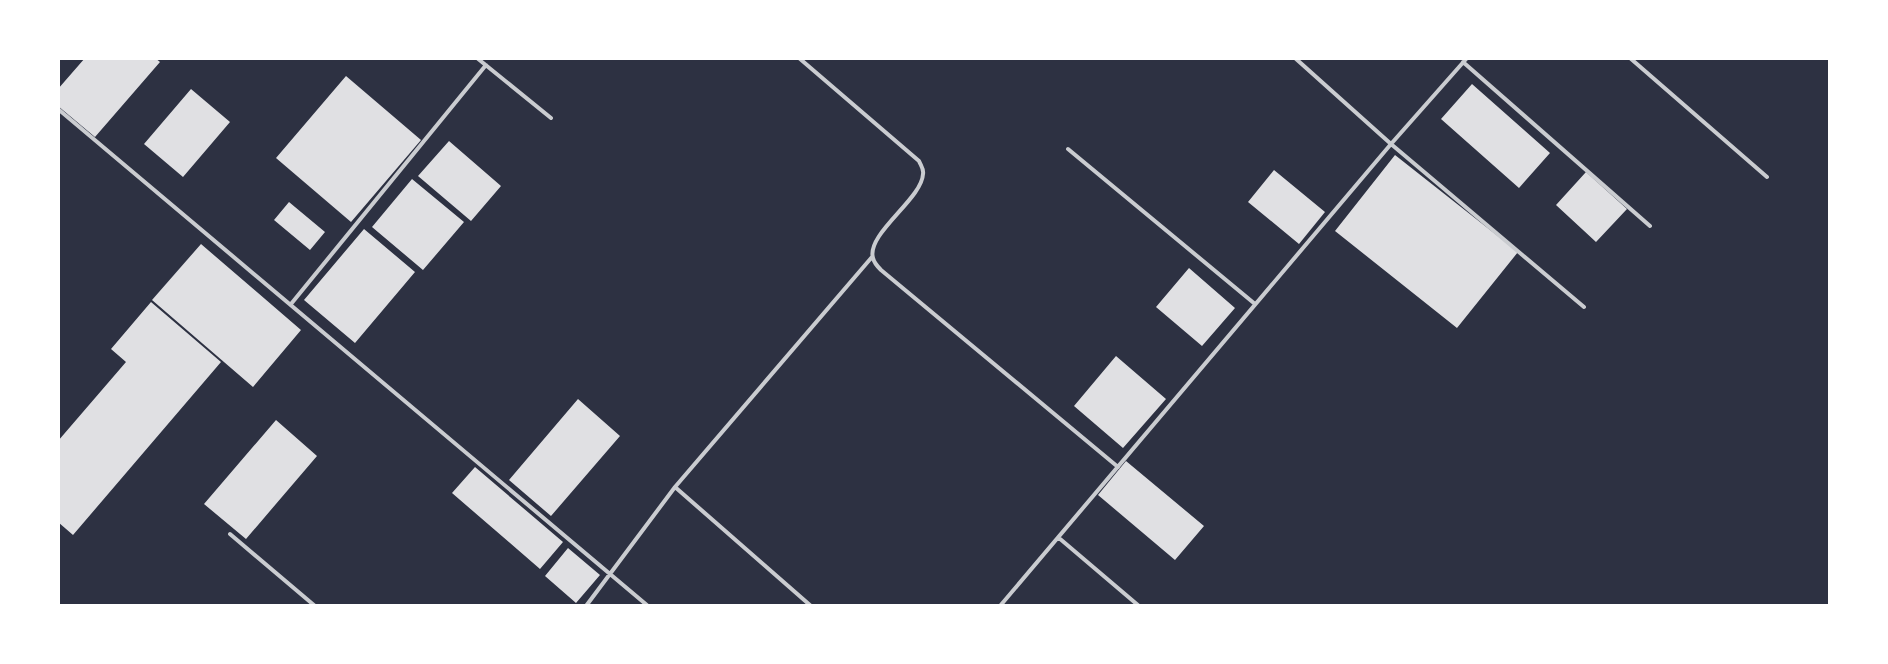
<svg xmlns="http://www.w3.org/2000/svg" width="1888" height="664" font-family="'Titillium Web',sans-serif">
<style>
.building{fill:#e0e0e3}
.lines{fill:none;stroke-linecap:round;stroke-linejoin:round}
.service{stroke:#caccd0;stroke-width:4}
</style>
<rect width="100%" height="100%" fill="#2d3142"/>
<path class="building" d="M85 58H155L160 62 95 137 58 106V89Z
M346 76 421 140 351 222 276 158Z
M1472 84 1550 153 1519 188 1441 119Z
M191 89 230 122 183 177 144 144Z
M449 141 501 186 471 221 418 176Z
M1395 155 1518 252 1457 328 1335 231Z
M1274 170 1325 212 1299 244 1248 202Z
M1586 172 1627 209 1596 242 1556 205Z
M412 179 464 222 423 270 372 227Z
M289 202 325 232 310 250 274 220Z
M364 229 415 272 355 343 304 300Z
M201 244 301 330 253 387 152 300Z
M1189 268 1235 308 1202 346 1156 307Z
M151 302 221 362 73 535 58 522V441L126 362 111 349Z
M1116 356 1166 399 1123 448 1074 406Z
M578 399 620 436 551 516 509 480Z
M276 420 317 456 246 539 204 504Z
M1126 461 1204 526 1175 560 1098 495Z
M475 467 563 542 540 569 452 493Z
M568 548 600 575 576 603 545 576Z"/>
<g class="lines">
<path class="service" d="M477 58 551 118
M799 58 919 161C921 166 924 169 923 174 922 199 866 234 873 258 874 263 878 267 881 270L1118 467
M1295 58 1391 144 1584 307
M1630 58 1767 177
M1463 62 1650 226
M58 109 648 606
M1068 149 1255 304
M291 304 486 65
M230 534 315 606
M1059 538 1139 606
M586 606 675 487
M811 606 675 487 872 257
M1000 606 1391 144 1467 58"/>
</g>
<rect width="1888" height="664" fill="none" stroke="#ffffff" stroke-width="120"/>
</svg>
